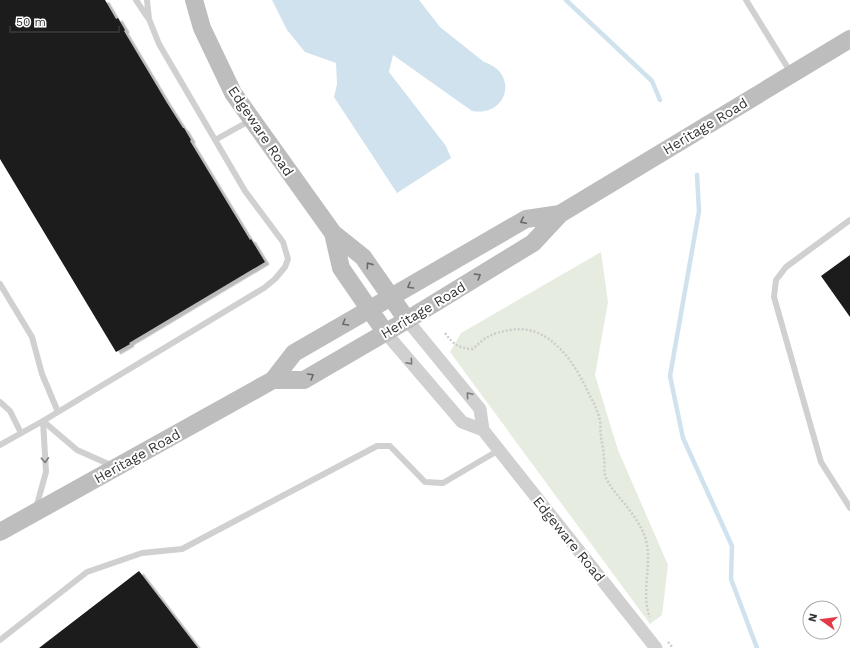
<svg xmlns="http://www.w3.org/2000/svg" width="850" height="648" font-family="'Work Sans',sans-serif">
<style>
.green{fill:#e6ecdf}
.water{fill:#cfe2ee}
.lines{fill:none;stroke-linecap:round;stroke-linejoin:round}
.stream{stroke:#cfe2ee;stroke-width:4.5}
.building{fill:#1a1a1a;filter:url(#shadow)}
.path{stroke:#cdcdcd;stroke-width:2.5;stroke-dasharray:2 2;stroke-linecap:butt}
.lane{stroke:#d0d0d0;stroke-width:6}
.street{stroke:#d0d0d0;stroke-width:13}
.secondary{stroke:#bdbdbd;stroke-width:18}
.oneway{stroke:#6a6a6a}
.oneway2{stroke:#7a7a7a}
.labels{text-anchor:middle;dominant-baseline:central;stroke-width:4;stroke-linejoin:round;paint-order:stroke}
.street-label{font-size:14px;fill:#333;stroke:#fff}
</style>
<defs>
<filter id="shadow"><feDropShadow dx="4.5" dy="2.5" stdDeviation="0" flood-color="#0004"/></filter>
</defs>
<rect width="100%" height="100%" fill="#fff"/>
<path class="green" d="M601 252 608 302 595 375 618 450 668 565 662 615 650 624 450 352 461 333Z"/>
<path class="water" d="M272 0H419L440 27 484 62C519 73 508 117 472 111L393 55 389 72 446 146 451 158 397 193 334 97 337 84 336 63 305 52 287 30Z"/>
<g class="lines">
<path class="stream" d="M566 0 652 81 660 100
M697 175 699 211 670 376 683 438 732 546 731 579 757 648"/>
</g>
<path class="building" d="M0 0H105L116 19 118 18 125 30 124 31 167 103 183 128H184L191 140 190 141 250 240 251 239 265 262 129 343 130 344 116 352 0 159Z
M850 255V317L821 276Z
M139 571 198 648H39Z"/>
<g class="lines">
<path class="path" d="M445 333C454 345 458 348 473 349 485 337 492 333 510 330 548 323 573 360 587 390 592 400 598 410 600 421 601 426 600 431 601 436 602 444 604 452 604 460 605 465 604 470 605 475 608 484 614 491 620 498 631 512 644 527 647 545 651 567 641 598 650 617
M668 642 673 648"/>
<path class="lane" d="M136 0 148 18
M746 0 791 73
M215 140 251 120
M850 220 786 267 776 280 774 297 821 462 850 508
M0 284 32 337 42 374 58 412
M0 402 10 411 21 433
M43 421 77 450 113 466
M0 445 43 421 264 288 275 279 285 267 288 259 283 242 245 191 159 44 149 19 147 0
M36 508 46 472 43 421
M0 640 87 572 142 553 182 549 377 446H390L425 482 443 483 499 450"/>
<path class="street" d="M407 320 480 409 483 430 656 648
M385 332 462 422 483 430"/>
<path class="secondary" d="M194 0 202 28 233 93 333 233 363 257 407 320
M333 233 341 268 385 332
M273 380H304L407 320 533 243 560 214 850 39
M0 532 273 380 294 353 526 219 560 214"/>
</g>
<defs><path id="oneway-chevron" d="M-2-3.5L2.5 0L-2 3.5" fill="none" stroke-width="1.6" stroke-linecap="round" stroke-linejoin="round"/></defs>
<g class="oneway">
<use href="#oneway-chevron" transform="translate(523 221) rotate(154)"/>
<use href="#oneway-chevron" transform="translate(369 265) rotate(-125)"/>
<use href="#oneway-chevron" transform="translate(478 276) rotate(-32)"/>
<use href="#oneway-chevron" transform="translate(410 286) rotate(150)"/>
<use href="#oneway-chevron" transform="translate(345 323) rotate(150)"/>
<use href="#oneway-chevron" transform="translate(311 376) rotate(-31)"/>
</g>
<g class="oneway2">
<use href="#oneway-chevron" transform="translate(410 362) rotate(49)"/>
<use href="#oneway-chevron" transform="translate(469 395) rotate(-130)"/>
<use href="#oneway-chevron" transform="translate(45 460) rotate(87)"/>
</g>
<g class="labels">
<g class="street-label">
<text transform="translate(705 126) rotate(-31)">Heritage Road</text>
<text transform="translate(261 131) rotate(56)">Edgeware Road</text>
<text transform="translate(423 310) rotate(-31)">Heritage Road</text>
<text transform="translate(137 456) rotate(-29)">Heritage Road</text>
<text transform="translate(569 539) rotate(51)">Edgeware Road</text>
</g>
</g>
<g transform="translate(822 620) rotate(284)"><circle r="19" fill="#ffffff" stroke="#adadad"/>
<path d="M0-3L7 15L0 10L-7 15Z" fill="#e63946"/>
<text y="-6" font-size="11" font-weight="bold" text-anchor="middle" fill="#333333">N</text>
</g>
<path d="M10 26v6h109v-6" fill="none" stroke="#333333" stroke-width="2"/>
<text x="16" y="26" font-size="12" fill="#333333" stroke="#ffffff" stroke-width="3" paint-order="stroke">50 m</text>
</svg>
